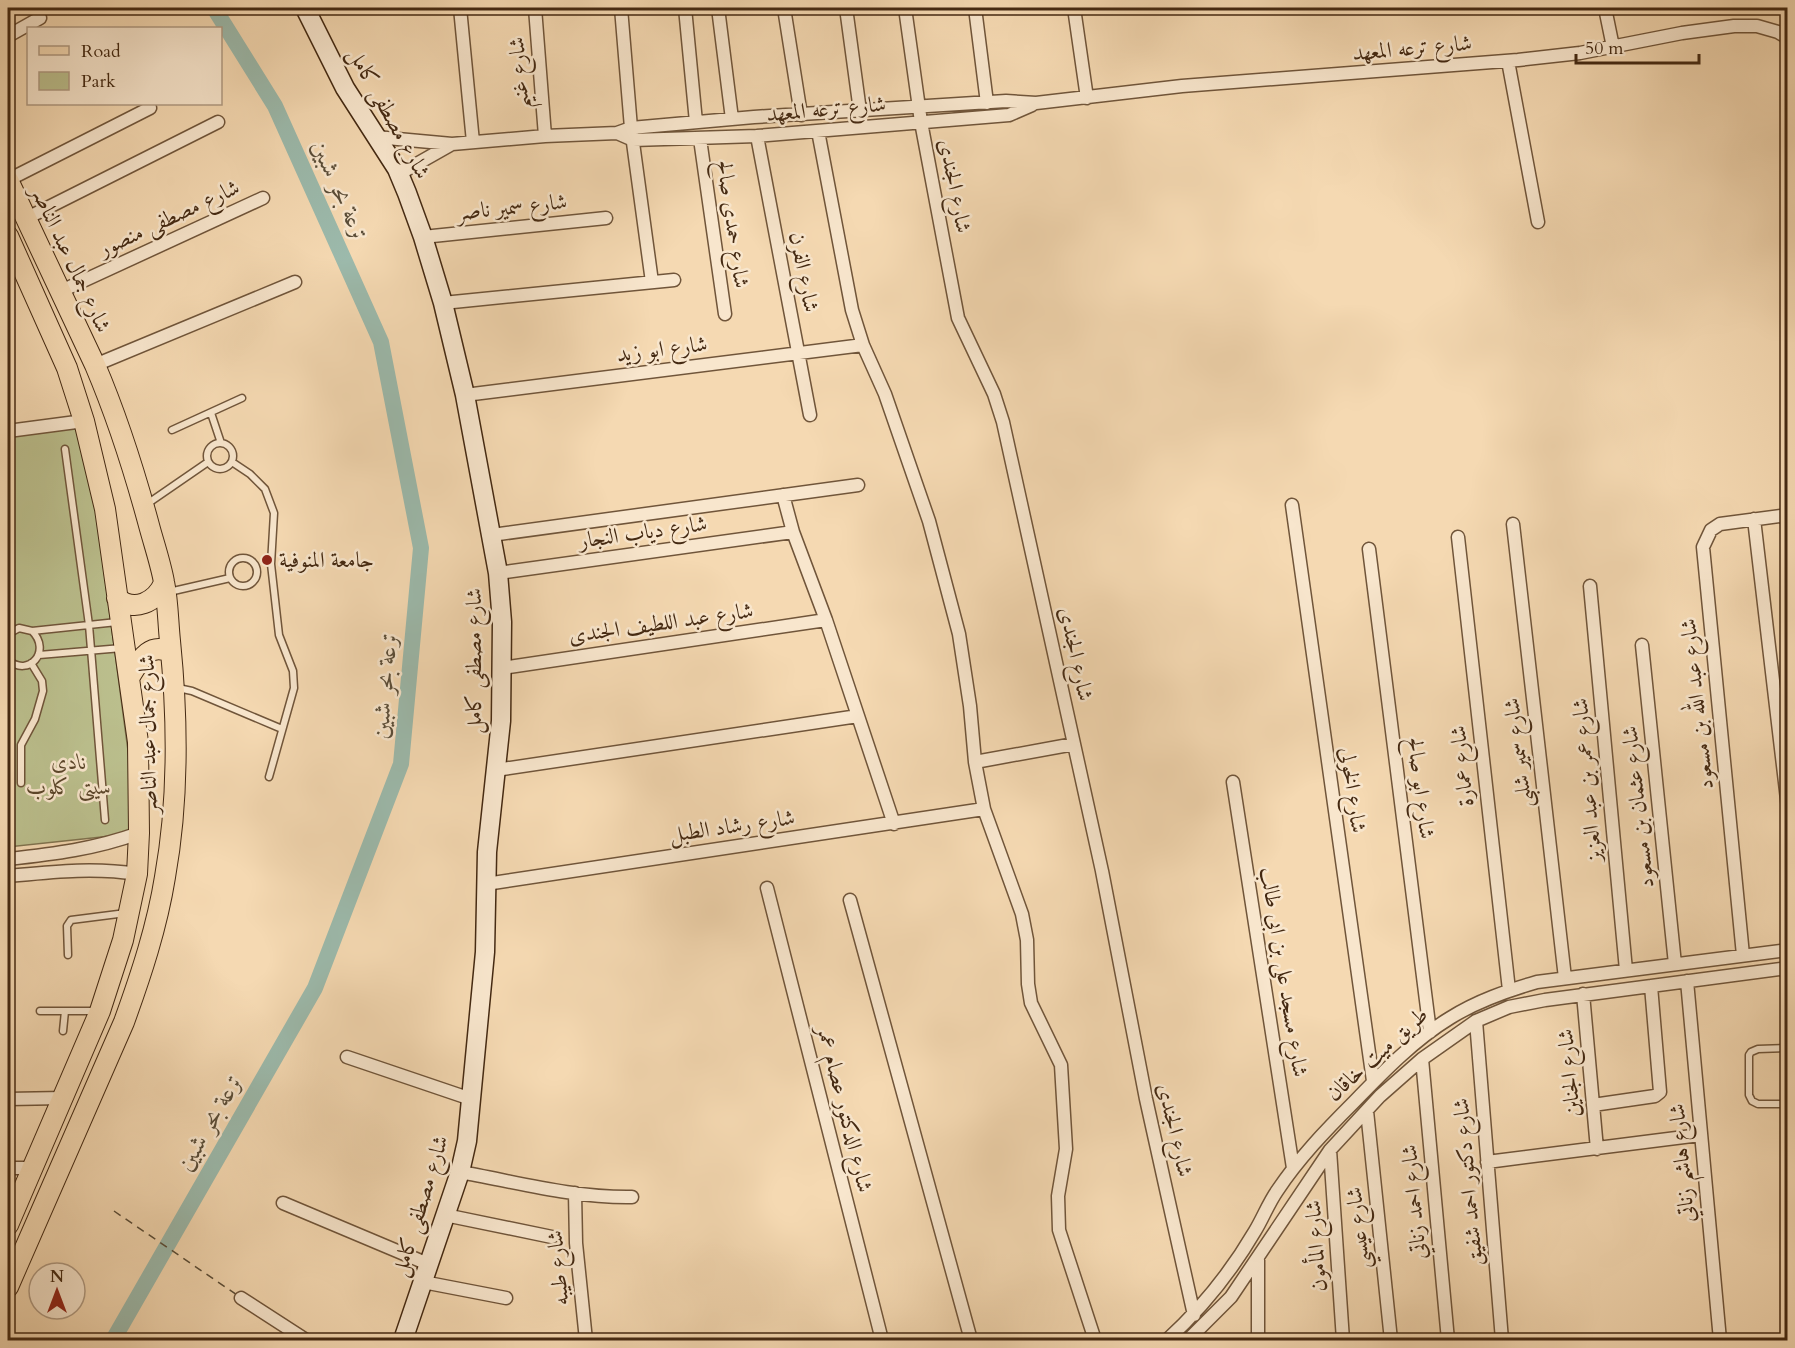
<svg xmlns="http://www.w3.org/2000/svg" width="1795" height="1348" font-family="Cardo,Amiri,serif">
<style>
.green{fill:#bbbf8d;stroke:#807450;stroke-width:1.5}
.lines{fill:none;stroke-linecap:round;stroke-linejoin:round}
.canal{stroke:#9cbaac;stroke-width:16}
.ferry{stroke:#5a4d38;stroke-width:1.5;stroke-dasharray:8 6;stroke-linecap:butt}
.service-casing{stroke:#70553a;stroke-width:9}
.minor-casing{stroke:#70553a;stroke-width:15}
.secondary-casing{stroke:#442912;stroke-width:21}
.primary-casing{stroke:#442912;stroke-width:22}
.service{stroke:#f8e6cd;stroke-width:6}
.minor{stroke:#f8e6cd;stroke-width:12}
.secondary{stroke:#f8e6cd;stroke-width:18}
.primary{stroke:#f5d9b2;stroke-width:20}
.poi-dot{fill:#8f2418;stroke:#f8e6cd;stroke-width:2}
.labels{text-anchor:middle;dominant-baseline:central;stroke-width:5;stroke-linejoin:round;paint-order:stroke}
.street-label{font-size:22px;fill:#442912;stroke:#f8e6cd}
.poi-label{font-size:22px;fill:#442912;stroke:#f8e6cd;text-anchor:start}
.park-label{font-size:22px;font-style:italic;fill:#5c472b;stroke:#f8e6cd}
.water-label{font-size:24px;font-style:italic;fill:#5a4d38;stroke:#f8e6cd}
</style>
<rect width="100%" height="100%" fill="#f5d9b2"/>
<filter id="stains"><feTurbulence type="fractalNoise" baseFrequency=".00333" numOctaves="4"/><feColorMatrix values="0 0 0 0 .2 0 0 0 0 .09 0 0 0 0 .02 0 0 0 .5 -.17"/></filter>
<radialGradient id="worn" r=".72"><stop offset=".6" stop-color="#630" stop-opacity="0"/><stop offset="1" stop-color="#630" stop-opacity=".3"/></radialGradient>
<path class="green" d="M84 421 139 833 8 847V431Z"/>
<g class="lines">
<path class="canal" d="M113 1340 315 988 401 764 421 548 381 342 275 106 214 8"/>
<path class="ferry" d="M114 1211 237 1295"/>
<g class="service-casing">
<path id="service" d="M211 413 221 443
M172 430 242 398
M207 456a13 13 0 1 1 26 0a13 13 0 1 1-26 0Z
M65 449 89 625 105 820
M232 462 250 474 265 489 274 513 271 564 279 635 293 671 294 688 269 777
M147 504 208 462
M229 572a14 14 0 1 1 28 0a14 14 0 1 1-28 0Z
M169 592 230 578
M32 631 117 622
M8 634 19 628 32 631C52 651 29 678 8 660
M39 655 122 648
M178 688 192 691 282 729
M21 783V745L35 719 43 691 42 681 31 663
M68 955 67 926 71 920 126 913
M40 1011H96
M63 1031 65 1011
M1788 1048 1758 1049 1751 1052 1749 1055V1095L1752 1101 1758 1104H1788"/>
</g>
<g class="minor-casing">
<path id="minor" d="M460 8 473 142
M535 8 545 136
M621 8 631 128 652 282
M685 8 696 122
M718 8 732 119
M784 8 801 115
M846 8 860 111
M905 8 921 122 958 318 994 394 1003 422 1102 871 1146 1099 1194 1315
M975 8 987 103
M1074 8 1087 98
M1605 8 1613 47
M8 36 40 18
M1508 61 1538 222
M818 131 852 310 863 345 885 394 929 521 959 634 970 706 975 762 984 809 1022 914 1027 940 1028 984 1031 1003 1061 1065 1066 1149 1058 1196 1059 1230 1095 1340
M617 133 633 140 757 136 1009 115 1032 105
M757 136 810 415
M376 137 452 144 545 136 617 133 631 128 754 117 1006 101 1036 103 1182 86 1518 60 1580 53 1682 33 1734 26H1757L1778 32 1788 38
M700 139 725 314
M399 174 452 144
M8 180 150 108
M25 219 218 122
M423 237 606 218
M59 292 263 198
M443 303 674 280
M95 365 295 282
M465 395 863 345
M8 431 84 421
M783 495 793 532 826 620 894 824
M1292 505 1373 1081
M1754 519 1788 808
M1513 524 1565 978
M492 535 858 485
M1458 537 1509 990
M1369 549 1430 1032
M498 573 793 532
M1590 586 1626 970
M1642 645 1675 964
M502 668 826 620
M975 762 1074 744
M496 770 858 716
M1233 782 1293 1168
M8 859C54 854 95 849 139 833
M8 876C51 872 93 867 137 874
M486 884 984 809
M767 888 882 1340
M850 900 971 1340
M1743 955 1703 547 1711 530 1720 524 1788 515
M1687 981 1720 1340
M1583 994 1597 1149
M1476 1021 1502 1340
M347 1057 471 1099
M1422 1059 1448 1340
M8 1099 63 1098
M1593 1105 1655 1096 1660 1092 1651 986
M1367 1111 1391 1340
M1330 1150 1343 1340
M1487 1162 1700 1135
M8 1168H33
M460 1172C516 1182 574 1198 632 1197
M575 1193 576 1243 586 1340
M283 1203 428 1264
M445 1215 552 1237
M1258 1260V1340
M423 1282 506 1298
M241 1298 306 1340
M1167 1340C1202 1308 1231 1272 1255 1231 1263 1218 1268 1204 1277 1191 1299 1158 1326 1130 1354 1102 1383 1072 1414 1040 1450 1018 1477 1001 1506 991 1537 982L1788 950
M1188 1340 1231 1297 1330 1150 1380 1096 1422 1059 1476 1021 1509 1007 1545 1000 1788 968"/>
</g>
<g class="secondary-casing">
<path id="secondary" d="M305 8 345 88 397 169 407 193 423 237 443 303 465 395 498 573 502 622 501 721 487 852 485 952 467 1141 460 1172 403 1340"/>
</g>
<g class="primary-casing">
<path id="primary" d="M8 180 95 365C118 419 135 473 150 529 155 547 161 565 164 582 168 601 168 622 170 641 178 720 179 799 165 877 157 927 141 975 124 1022L8 1287
M8 236 67 368 84 421 105 509 138 742 139 833 137 874 123 940 100 1011 8 1225
M117 598C134 613 156 602 164 583
M129 678C139 662 149 640 171 653"/>
</g>
<use href="#service" class="service"/>
<use href="#minor" class="minor"/>
<use href="#secondary" class="secondary"/>
<use href="#primary" class="primary"/>
</g>
<circle class="poi-dot" cx="267" cy="560" r="6"/>
<g class="labels">
<g class="street-label">
<text transform="translate(1412 48) rotate(-5)">شارع ترعه المعهد</text>
<text transform="translate(519 73) rotate(-94)">شارع غنيم</text>
<text transform="translate(826 109) rotate(-5)">شارع ترعه المعهد</text>
<text transform="translate(389 113) rotate(61)">شارع مصطفى كامل</text>
<text transform="translate(955 186) rotate(79)">شارع الجندى</text>
<text transform="translate(512 207) rotate(-6)">شارع سمير ناصر</text>
<text transform="translate(169 218) rotate(-25)">شارع مصطفى منصور</text>
<text transform="translate(733 224) rotate(82)">شارع حمدى صالح</text>
<text transform="translate(71 259) rotate(65)">شارع جمال عبد الناصر</text>
<text transform="translate(804 272) rotate(79)">شارع الفرن</text>
<text transform="translate(662 349) rotate(-7)">شارع ابو زيد</text>
<text transform="translate(643 532) rotate(-8)">شارع دياب النجار</text>
<text transform="translate(661 623) rotate(-8)">شارع عبد اللطيف الجندى</text>
<text transform="translate(1076 654) rotate(78)">شارع الجندى</text>
<text transform="translate(474 661) rotate(-90)">شارع مصطفى كامل</text>
<text transform="translate(1697 704) rotate(-96)">شارع عبد الله بن مسعود</text>
<text transform="translate(148 734) rotate(-91)">شارع جمال عبد الناصر</text>
<text transform="translate(1518 753) rotate(-97)">شارع سمير شلبى</text>
<text transform="translate(1462 766) rotate(-96)">شارع عمارة</text>
<text transform="translate(1587 780) rotate(-95)">شارع عمر بن عبد العزيز</text>
<text transform="translate(1421 788) rotate(83)">شارع ابو صالح</text>
<text transform="translate(1353 790) rotate(82)">شارع الخولى</text>
<text transform="translate(1638 807) rotate(-96)">شارع عثمان بن مسعود</text>
<text transform="translate(732 826) rotate(-8)">شارع رشاد الطبل</text>
<text transform="translate(1284 972) rotate(81)">شارع مسجد على بن ابى طالب</text>
<text transform="translate(1377 1054) rotate(-42)">طريق ميت خاقان</text>
<text transform="translate(1569 1073) rotate(-95)">شارع الجناين</text>
<text transform="translate(845 1109) rotate(76)">شارع الدكتور عصام عمر</text>
<text transform="translate(1175 1130) rotate(77)">شارع الجندى</text>
<text transform="translate(1682 1163) rotate(-95)">شارع هاشم زناتي</text>
<text transform="translate(1468 1182) rotate(-95)">شارع دكتور احمد شفيق</text>
<text transform="translate(1414 1202) rotate(-95)">شارع احمد زناتي</text>
<text transform="translate(420 1206) rotate(-73)">شارع مصطفى كامل</text>
<text transform="translate(1358 1228) rotate(-96)">شارع عيسي</text>
<text transform="translate(1316 1246) rotate(-94)">شارع المأمون</text>
<text transform="translate(558 1268) rotate(-95)">شارع طيبه</text>
</g>
<g class="poi-label">
<text x="279" y="560">جامعة المنوفية</text>
</g>
<g class="park-label">
<text x="69" y="762">نادى<tspan x="69" dy="25">سيتى كلوب</tspan></text>
</g>
<g class="water-label">
<text transform="translate(340 191) rotate(66)">ترعة بحر شبين</text>
<text transform="translate(385 685) rotate(-85)">ترعة بحر شبين</text>
<text transform="translate(210 1122) rotate(-60)">ترعة بحر شبين</text>
</g>
</g>
<rect width="1795" height="1348" fill="none" stroke="#f5d9b2" stroke-width="30"/>
<rect x="9" y="9" width="1777" height="1330" fill="none" stroke="#442912" stroke-width="3"/>
<rect x="15" y="15" width="1765" height="1318" fill="none" stroke="#442912" stroke-width="1.5"/>
<rect x="27" y="27" width="195" height="78" fill="#f8e6cd" stroke="#b09a82" stroke-width="1.5"/>
<rect x="39" y="46" width="30" height="9" fill="#f5d9b2" stroke="#b09a82" stroke-width="1.5"/>
<text x="81" y="57" font-size="18" fill="#442912">Road</text>
<rect x="39" y="72" width="30" height="18" fill="#bbbf8d" stroke="#b09a82" stroke-width="1.5"/>
<text x="81" y="87" font-size="18" fill="#442912">Park</text>
<g transform="translate(57 1291)"><circle r="28" fill="#f8e6cd" stroke="#b09a82" stroke-width="1.5"/>
<path d="M0-4.5L10 22L0 15L-10 22Z" fill="#8f2418"/>
<text y="-9" font-size="16" font-weight="bold" text-anchor="middle" fill="#442912">N</text>
</g>
<path d="M1576 54v9h123v-9" fill="none" stroke="#442912" stroke-width="3"/>
<text x="1585" y="54" font-size="18" fill="#442912" stroke="#f8e6cd" stroke-width="4.5" paint-order="stroke">50 m</text>
<rect width="100%" height="100%" filter="url(#stains)"/>
<rect width="100%" height="100%" fill="url(#worn)"/>
</svg>
